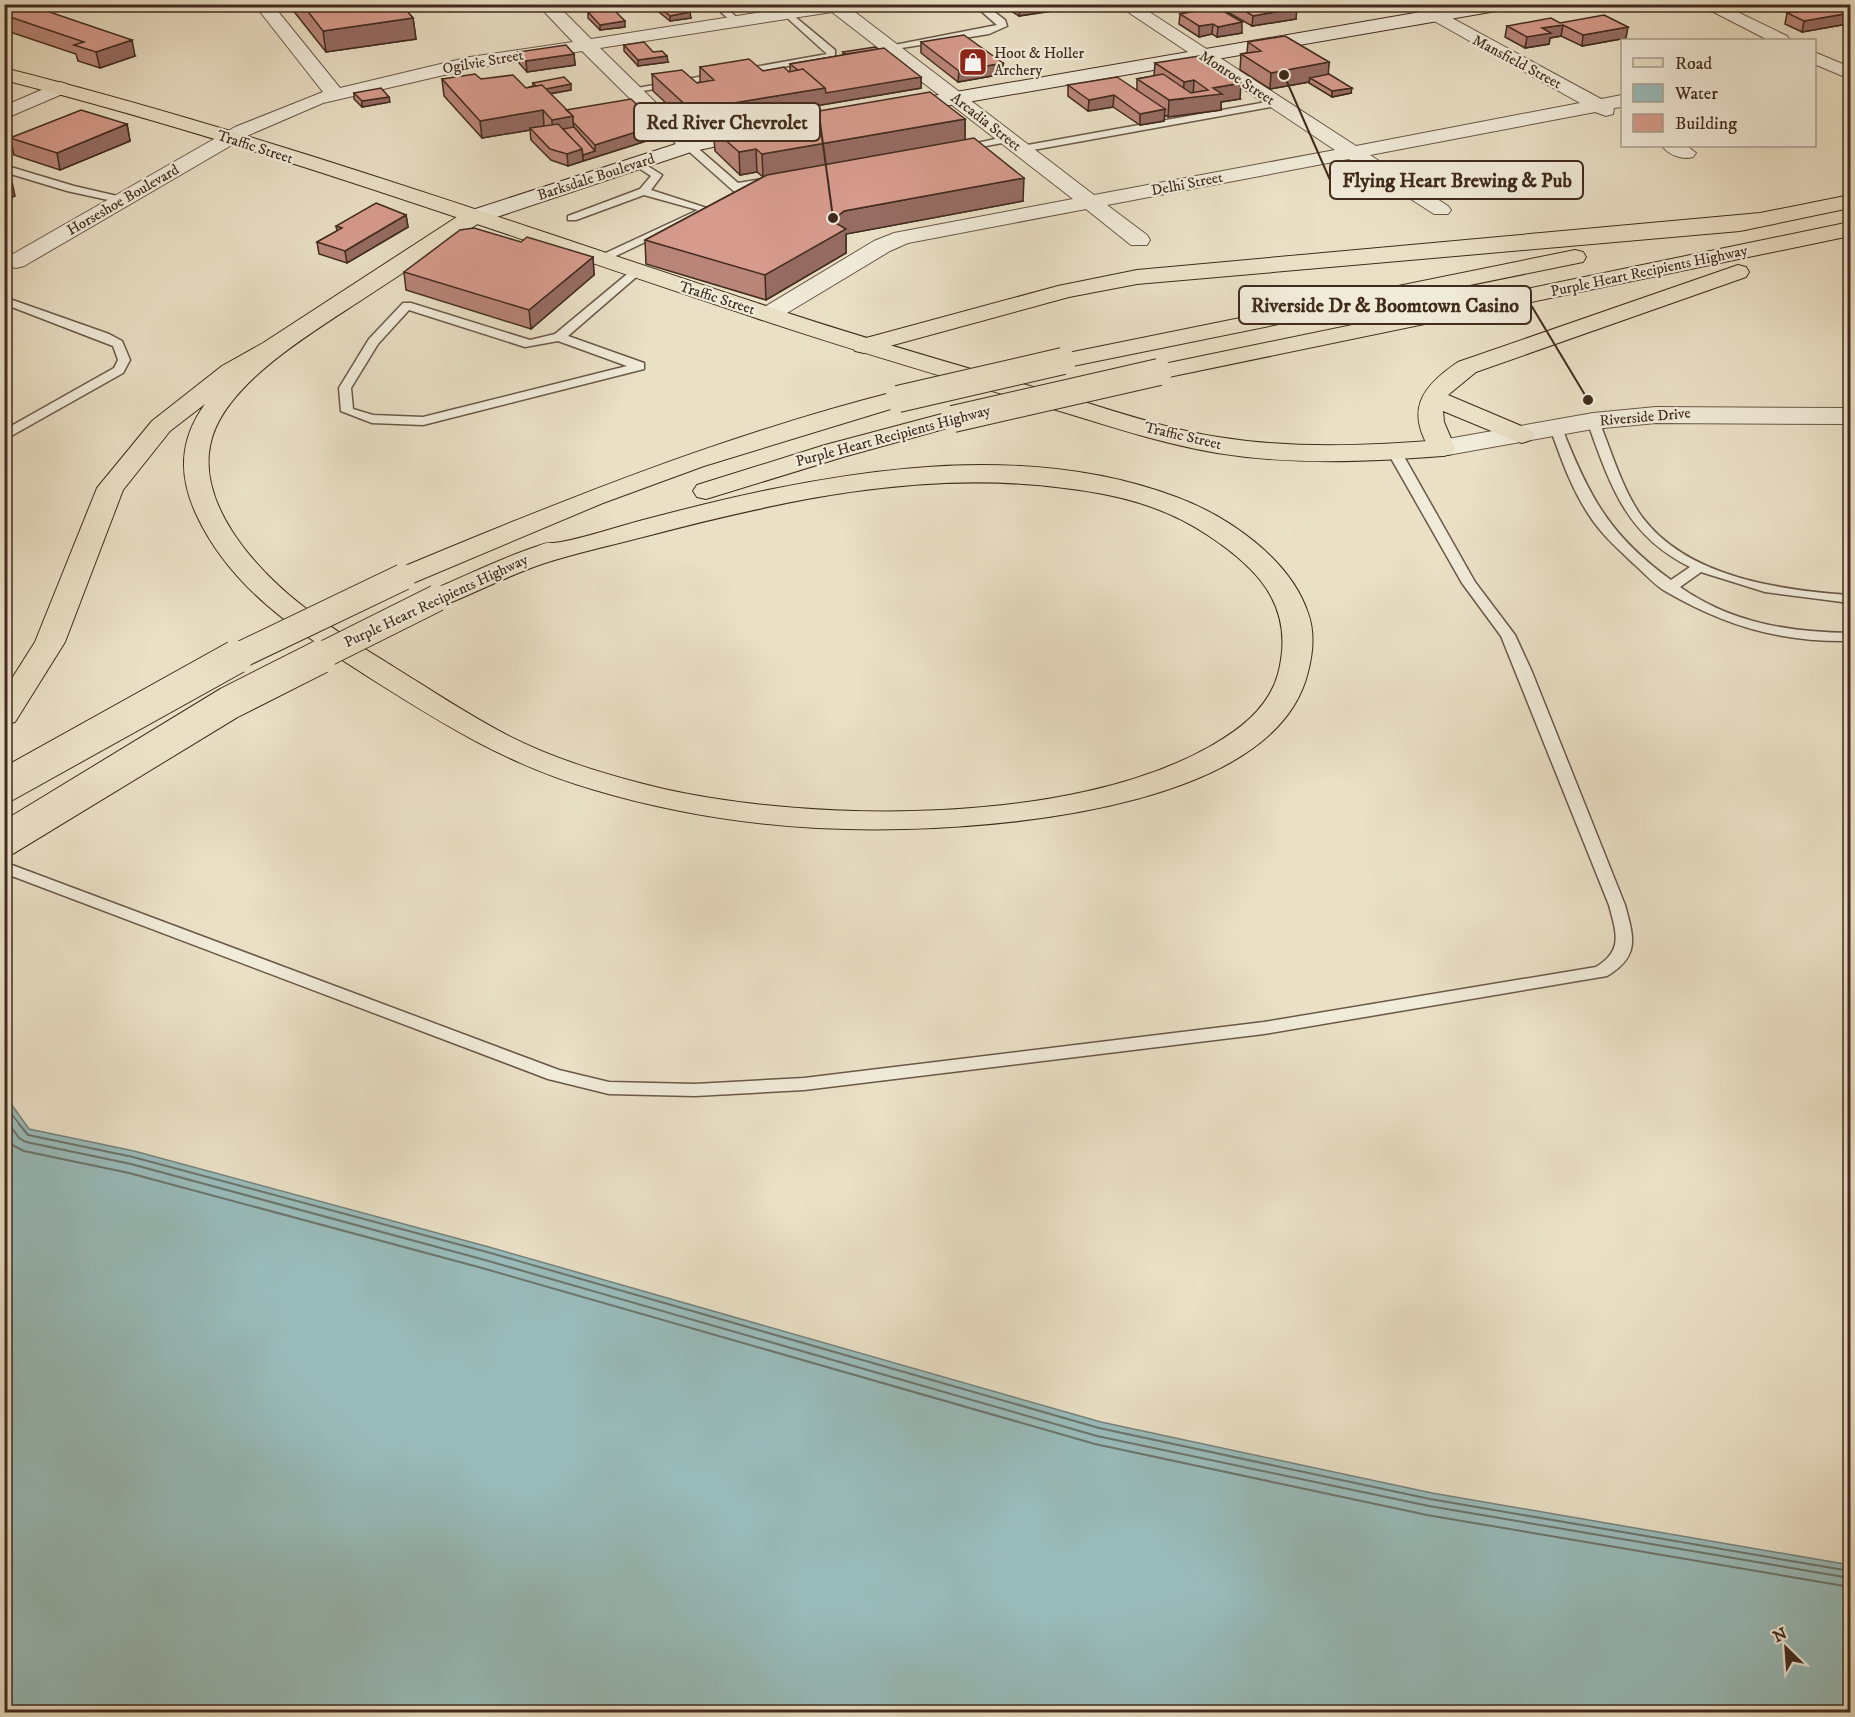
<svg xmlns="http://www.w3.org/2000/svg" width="1855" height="1717" font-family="'IM FELL DW Pica',serif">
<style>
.water{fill:#99bcbb;stroke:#75827c;stroke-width:1.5}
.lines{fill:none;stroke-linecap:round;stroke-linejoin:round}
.shore-far1{stroke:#6c746c;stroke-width:1.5}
.shore{stroke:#6c746c;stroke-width:2}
.service-casing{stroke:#6a5847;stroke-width:3}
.minor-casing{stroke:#6a5847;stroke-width:2}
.tertiary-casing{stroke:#6a5847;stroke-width:2}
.secondary-casing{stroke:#402b1d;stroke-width:2}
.primary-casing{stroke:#402b1d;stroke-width:2}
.motorway-casing{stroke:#402b1d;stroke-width:2}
.service{fill:#f1ebda;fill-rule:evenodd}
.minor{fill:#f1ebda;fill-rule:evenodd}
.tertiary{fill:#f1ebda;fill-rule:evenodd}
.secondary{fill:#f1ebda;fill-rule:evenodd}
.primary{fill:#eae0c6;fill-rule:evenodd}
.motorway{fill:#eae0c6;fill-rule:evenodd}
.motorway-bridge-far1-casing{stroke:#402b1d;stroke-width:28;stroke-linecap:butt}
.motorway-bridge-casing{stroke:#402b1d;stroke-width:35;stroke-linecap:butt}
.motorway-bridge-far1{stroke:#eae0c6;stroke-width:26}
.motorway-bridge{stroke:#eae0c6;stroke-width:33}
.wall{fill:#b98579;stroke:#402b1d;stroke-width:1.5}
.shaded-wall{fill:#966c63;stroke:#402b1d;stroke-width:1.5}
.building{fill:#d79b8d;stroke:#402b1d;stroke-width:1.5}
.labels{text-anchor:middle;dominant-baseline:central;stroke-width:4.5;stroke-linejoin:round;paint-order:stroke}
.far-poi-label{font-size:15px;fill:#402b1d;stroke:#f1ebda;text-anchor:start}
.far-street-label{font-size:15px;fill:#402b1d;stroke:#f1ebda}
.leader{fill:none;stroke:#402b1d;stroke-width:2}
.callout-dot{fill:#402b1d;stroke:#f1ebda;stroke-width:2}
.callout{fill:#f1ebda;stroke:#402b1d;stroke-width:2}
.callout-label{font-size:20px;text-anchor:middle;font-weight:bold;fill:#402b1d}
</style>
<rect width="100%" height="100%" fill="#eae0c6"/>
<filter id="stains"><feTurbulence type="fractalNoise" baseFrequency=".00333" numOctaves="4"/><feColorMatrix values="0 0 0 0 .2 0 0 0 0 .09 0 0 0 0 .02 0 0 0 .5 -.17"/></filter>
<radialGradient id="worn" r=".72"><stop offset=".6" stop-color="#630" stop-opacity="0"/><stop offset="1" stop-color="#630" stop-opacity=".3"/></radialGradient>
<path class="water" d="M4 1094 29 1129 134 1151 489 1247 1101 1422 1432 1493 1850 1565V1712H5Z"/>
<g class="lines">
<path class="shore-far1" d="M4 1104 20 1125
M4 1117 10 1125"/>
<path class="shore" d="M9 1124 19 1138 26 1142 131 1164 485 1260 1097 1436 1429 1506 1850 1578
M19 1124 28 1135 133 1157 487 1252 1099 1428 1430 1499 1850 1571
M4 1133 14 1146 24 1151 129 1173 482 1268 1095 1444 1427 1515 1850 1587"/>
<g class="service-casing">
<path id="service" d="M712 4H722L742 22 734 24Z
M973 4H984L1005 20 1007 26 989 34 889 50 884 47 997 25Z
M1148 4 1128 10 1123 7 1127 4Z
M788 11 835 50V58L631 93 626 90 827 54 785 16V12Z
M1277 100 1281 101V105L1022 152 1017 149 1022 146Z
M1009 136 1014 139 1013 141 959 151 954 148Z
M685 144H693L738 183 768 178 773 181 744 189 747 193 746 195H738L685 148Z
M638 160 662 175 651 190 713 210 603 262H595V258L698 210 644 195 576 220H568V216L640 189 651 176 634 165V161Z
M4 165 74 186 126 198 127 200 122 203 67 191 4 172Z
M632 270 642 272 568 336 644 363V369L423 425 372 423 341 411 339 388 369 339 403 303H411L530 340 555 334ZM409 310 525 347 558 341 627 366 423 417 373 415 353 409 351 388 378 344Z
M4 297 109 334 122 341 130 360 123 373 4 440V430L114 368 118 360 113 346 4 304Z
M1593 417 1599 421C1612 453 1622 489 1642 517 1688 578 1780 590 1850 595V603L1765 592 1701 572 1680 587C1731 623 1789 632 1850 633V641C1780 642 1725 626 1665 591 1656 586 1644 573 1635 565 1618 549 1601 534 1589 515 1571 488 1561 458 1550 428L1551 425H1561L1562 428C1589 497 1610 536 1671 580L1690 567C1625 535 1610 484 1587 421Z
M1395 449 1402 453 1475 582 1515 635 1532 672 1625 905C1634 938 1640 956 1607 976L1264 1034 804 1090 695 1096 609 1094 548 1079 4 873V862L559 1070 609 1082 695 1084 804 1078 1264 1022 1596 967C1624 950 1616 932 1609 905L1501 636 1462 583 1388 453Z"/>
</g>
<g class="minor-casing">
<path id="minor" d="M25 4H72L64 9 4 18V8Z
M254 4H272L340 88 470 57 573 42 537 4H556L591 39 814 4H859L851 9 1094 195 1335 150 1116 4H1137L1356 146 1580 103 1404 4H1426L1601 99 1622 95V107L1614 108 1613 114 1606 116 1595 112 1370 155 1448 206 1451 210 1448 214H1434L1349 159 1107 205 1147 235 1150 240 1147 245H1131L1086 209 908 243 890 251 777 319H761L758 314 761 309 874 241 894 233 1073 199 832 12 600 48 696 142 699 146 696 150H682L582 51 470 69 323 103 249 135 24 266 16 268 4 265V252L13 254 235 127 323 92Z
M1698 4H1721L1787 36 1790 40H1768Z
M1814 52 1850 67V79L1814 64Z
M60 82 67 84 69 88 67 92 4 119V106Z
M1662 146H1687L1696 153 1693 157C1682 160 1669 155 1662 146Z"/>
</g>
<g class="tertiary-casing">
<path id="tertiary" d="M1656 407 1850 408V424L1656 423 1593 429 1442 456 1433 454 1429 448 1433 442 1442 440 1593 413Z"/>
</g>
<g class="secondary-casing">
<path id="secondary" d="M1467 4H1511L1502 10 898 114 891 112 888 108 891 104 898 102Z
M758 126 765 128 768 132 765 136 694 151 479 223H463L460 218 463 213 682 142Z"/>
</g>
<g class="primary-casing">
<path id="primary" d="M4 68C259 132 507 221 757 303 854 335 952 364 1051 392 1106 408 1161 428 1218 437 1292 449 1367 446 1442 440L1451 442 1455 448 1451 454 1442 456C1367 462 1292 465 1217 453 1158 443 1100 423 1043 406 947 378 851 350 756 318 508 236 257 144 4 80Z"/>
</g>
<g class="motorway-casing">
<path id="motorway" d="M1850 195V208L1740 231 1137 284 1069 297 864 353 855 351 852 346 855 341 1058 286 1137 270 1760 213Z
M471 211 479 213 482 218 479 223C439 249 400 275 360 301 314 331 239 376 216 427 185 496 258 573 308 610 335 631 365 649 394 667 431 690 467 714 505 734 555 760 610 776 664 789 816 823 1071 825 1209 747 1239 730 1268 709 1278 674 1286 644 1284 615 1266 588 1252 567 1230 550 1209 536 1165 506 1116 494 1064 488 921 469 780 501 643 537 609 546 575 553 542 564 510 575 479 591 447 604L437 607 427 604 423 598 427 592C464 577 501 558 538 546 554 540 545 545 561 542 588 537 616 527 643 520 809 476 1009 434 1176 497 1228 516 1290 559 1308 613 1315 632 1313 653 1308 672 1276 805 1015 826 905 829 799 832 696 820 595 790 508 765 446 726 370 678 302 634 233 592 197 516 178 476 179 440 205 404L170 431 123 490 65 642 15 722 4 725V691L35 642 97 488 152 421 222 366 263 343 463 213Z
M1850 222V236L1159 379 1150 377 1147 372 1150 367 1159 365Z
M1575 250 1583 252 1586 257 1583 262 1063 368 1054 366 1051 361 1054 356 1063 354Z
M1738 265 1746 267 1749 272 1746 277 1476 372 1448 395 1531 430 1535 435 1531 440 1522 443 1513 440 1443 411 1444 422 1455 448 1451 454 1442 456 1433 454C1404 411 1421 387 1458 362Z
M898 391 907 394 911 399 907 404 704 466 603 503 413 583 403 585 393 583 389 577 393 571C558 502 724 435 898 391Z
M953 411 962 414 966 419 962 424 843 457 706 499 697 497 693 491 697 485 825 445Z"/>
</g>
<use href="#service" class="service"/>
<use href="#minor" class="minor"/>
<use href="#tertiary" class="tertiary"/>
<use href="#secondary" class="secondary"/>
<use href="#primary" class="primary"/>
<use href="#motorway" class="motorway"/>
<g class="motorway-bridge-far1-casing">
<path id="motorway-bridge-far1" d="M898 399 1063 361
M953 419 1159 372
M234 658 403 577
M317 658 437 598"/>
</g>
<g class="motorway-bridge-casing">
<path id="motorway-bridge" d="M4 786 236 657
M4 840 229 703 320 657"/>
</g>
<use href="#motorway-bridge-far1" class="motorway-bridge-far1"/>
<use href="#motorway-bridge" class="motorway-bridge"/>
</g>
<path class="wall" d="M288 4H401L413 18 416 39 326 52Z
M655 4H680L691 18 670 21 655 9Z
M1011 4H1093L1019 16 1011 11Z
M1194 4H1290L1296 19 1252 26 1226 11V12L1242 33 1217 37 1212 34 1199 37 1179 24 1180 14 1194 11Z
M1771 4H1806L1780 9Z
M4 6 135 56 100 68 78 61 76 54 4 30Z
M1793 7 1847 24 1802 32 1785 24 1787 13H1792Z
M588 12 625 27 600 30 588 18Z
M1560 23 1626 38 1582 46 1561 36 1550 38 1549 44 1525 48 1505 37 1507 26Z
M921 42 1003 63V74L958 82 921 53Z
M1248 42 1329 62 1328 74 1351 93 1332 97 1309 83V82L1270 89 1240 70 1241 54 1247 53Z
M624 45 653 52 668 62 638 66 624 51Z
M518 52 574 54 575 65 527 72 519 63Z
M843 52 921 77V88L692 127 653 91 652 74 697 83H700V67L790 72V64L843 55Z
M1155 63 1240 99 1221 102V110L1168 117 1165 115 1164 121 1140 125 1113 107 1088 111 1068 96V85L1137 90V79L1154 76Z
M442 79H481L526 88 533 86V83L571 90 550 94 566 110 659 137 568 166 551 160 531 140 530 130 482 138 444 96Z
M354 93 390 102 362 107 354 99Z
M965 119V140L1023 201 846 234V253L766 300 646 264 645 240 763 177 757 172 740 175 715 151 713 129Z
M127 124 130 141 60 170 14 155 10 138Z
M406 215 408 227 347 263 319 254 317 242 337 231 336 226Z
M521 242 593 257 594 275 531 329 406 290 404 272Z"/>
<path class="shaded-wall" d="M1027 4 1093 5 1019 16 1020 6Z
M1781 4H1806L1780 9Z
M1226 6 1225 17 1218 8Z
M1297 8 1296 19 1252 26 1253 16Z
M690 12 691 18 670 21V16Z
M1850 13 1847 24 1802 32 1804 21Z
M413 18 416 39 326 52 323 31Z
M625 21V27L600 30V25Z
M1242 22V33L1217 37 1218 27Z
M1213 24 1212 34 1199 37V26Z
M1563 25 1561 36 1550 38 1549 44 1525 48 1527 37 1542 28Z
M1628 27 1626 38 1582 46 1583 35Z
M132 40 135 56 100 68 96 52Z
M574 54 575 65 527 72 526 61Z
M667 56 668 62 638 66V60Z
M1329 62 1328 79 1310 78 1309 82 1270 89 1271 73Z
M1003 63V74L958 82 959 71Z
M921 77V88L692 127 691 110 825 88Z
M1194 80 1193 97 1213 88 1241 83 1240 99 1221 102V110L1168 117 1169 100 1183 99 1184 82Z
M571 84V90L541 95 540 90Z
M1352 88 1351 93 1332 97V91Z
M1114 95 1113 107 1088 111 1089 100Z
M389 97 390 102 362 107V101Z
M1165 109 1164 121 1140 125V114Z
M543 110 544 127 530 128V130L482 138 480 121Z
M573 116 574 133 553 137 552 120Z
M965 119V141L763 177 762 154Z
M127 124 130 141 60 170 57 153Z
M658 125 659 137 583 161V155L595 151V145Z
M582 149 583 161 568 166 567 154Z
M756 149 757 172 740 175 739 152Z
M10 173 15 196 4 201V175Z
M1024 178 1023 201 846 234V253L766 300 765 275 844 211Z
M406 215 408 227 347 263 345 251Z
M593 257 594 275 531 329 529 310Z"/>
<path class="building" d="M10 4H26L132 40 96 52 74 45 84 42 4 15V6Z
M302 4H401L413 18 323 31Z
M656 4H680L690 12 670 16Z
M1198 4H1223L1226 6 1218 8 1242 22 1218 27 1213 24 1199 26 1180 14 1207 9Z
M1233 4H1290L1297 8 1253 16Z
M1807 4H1813L1818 7 1831 5 1850 13 1804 21 1787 13 1802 11 1793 7Z
M613 9 625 21 600 25 588 12Z
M1604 15 1628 27 1583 35 1563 25 1542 28 1551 33 1527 37 1507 26 1551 18 1560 23Z
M964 35 1003 63 959 71 921 42Z
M1285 36 1329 62 1271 73 1241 54 1261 51 1248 42Z
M644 42 653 52 662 51 667 56 638 60 624 45Z
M566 45 574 54 526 61 518 52Z
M875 47 878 49 846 54 843 52Z
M884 48 921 77 826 93 825 88 803 69 798 70 790 64Z
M1199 56 1241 83 1213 88 1222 94 1169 100 1137 79 1163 74 1191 93 1208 90 1194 80 1184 82 1155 63Z
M749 59 763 71 784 67 789 72 803 69 825 88 691 110 652 74 682 70 697 83 714 80 700 67Z
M475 74 481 79 513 75 526 88 542 85 573 116 552 120 543 110 480 121 442 79Z
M1329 74 1352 88 1332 91 1310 78Z
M564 77 571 84 546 89 542 85 536 86 533 83Z
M1117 77 1165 109 1140 114 1114 95 1089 100 1068 85Z
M381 88 389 97 362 101 354 93Z
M930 92 965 119 762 154 756 149 739 152 713 129Z
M631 99 658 125 595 145 573 122V116L566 110Z
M81 110 127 124 57 153 10 138Z
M558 124 582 149 567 154 550 149 530 128Z
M574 127 595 151 583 155 582 149 563 129Z
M974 138 1024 178 844 211 832 221 846 229 765 275 645 240 767 175Z
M376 203 406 215 345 251 317 242 342 228 336 226Z
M474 228 521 242 527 237 593 257 529 310 404 272 460 230Z"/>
<defs>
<g id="shop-square" transform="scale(1.5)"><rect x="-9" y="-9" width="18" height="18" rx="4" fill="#8f2418" stroke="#f1ebda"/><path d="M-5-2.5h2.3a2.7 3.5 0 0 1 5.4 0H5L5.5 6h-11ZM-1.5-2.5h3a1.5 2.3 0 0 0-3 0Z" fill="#fff"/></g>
</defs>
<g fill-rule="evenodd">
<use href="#shop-square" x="973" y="62"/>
</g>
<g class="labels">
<g class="far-poi-label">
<text x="994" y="53">Hoot &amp; Holler<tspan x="994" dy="17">Archery</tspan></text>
</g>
<g class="far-street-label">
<text transform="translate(483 62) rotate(-10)">Ogilvie Street</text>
<text transform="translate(1517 62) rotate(28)">Mansfield Street</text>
<text transform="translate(1237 78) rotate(33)">Monroe Street</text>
<text transform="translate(986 122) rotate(38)">Arcadia Street</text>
<text transform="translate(255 147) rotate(18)">Traffic Street</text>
<text transform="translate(596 177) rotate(-18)">Barksdale Boulevard</text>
<text transform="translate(1187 184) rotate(-11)">Delhi Street</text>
<text transform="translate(123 200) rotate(-30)">Horseshoe Boulevard</text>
<text transform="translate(1649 271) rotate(-12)">Purple Heart Recipients Highway</text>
<text transform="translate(717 298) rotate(18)">Traffic Street</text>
<text transform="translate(1645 417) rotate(-5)">Riverside Drive</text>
<text transform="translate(893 436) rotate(-15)">Purple Heart Recipients Highway</text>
<text transform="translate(1183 436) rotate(13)">Traffic Street</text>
<text transform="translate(436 601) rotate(-25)">Purple Heart Recipients Highway</text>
</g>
</g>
<path class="leader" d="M833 218L820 122M1284 75L1330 180M1588 400L1531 305"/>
<g class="callout-dot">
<circle cx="833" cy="218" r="6"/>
<circle cx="1284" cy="75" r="6"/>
<circle cx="1588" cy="400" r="6"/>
</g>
<g class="callout">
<rect x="634" y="103" width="186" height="38" rx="6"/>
<rect x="1330" y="161" width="253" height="38" rx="6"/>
<rect x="1239" y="286" width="292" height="38" rx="6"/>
</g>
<g class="callout-label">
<text x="727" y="129">Red River Chevrolet</text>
<text x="1457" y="187">Flying Heart Brewing &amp; Pub</text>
<text x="1385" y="312">Riverside Dr &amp; Boomtown Casino</text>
</g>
<rect width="1855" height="1717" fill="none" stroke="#eae0c6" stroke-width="24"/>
<rect x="6" y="6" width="1843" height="1705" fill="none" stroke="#402b1d" stroke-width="3"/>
<rect x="12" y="12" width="1831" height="1693" fill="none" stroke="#402b1d" stroke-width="1.5"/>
<rect x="1621" y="39" width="195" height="108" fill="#f1ebda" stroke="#aa9e8e" stroke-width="1.5"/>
<rect x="1633" y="58" width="30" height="9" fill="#eae0c6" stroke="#aa9e8e" stroke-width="1.5"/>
<text x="1675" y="69" font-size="18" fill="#402b1d">Road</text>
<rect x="1633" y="84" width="30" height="18" fill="#99bcbb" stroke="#aa9e8e" stroke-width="1.5"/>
<text x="1675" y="99" font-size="18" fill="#402b1d">Water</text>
<rect x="1633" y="114" width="30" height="18" fill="#d79b8d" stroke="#aa9e8e" stroke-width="1.5"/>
<text x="1675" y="129" font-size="18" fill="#402b1d">Building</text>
<g transform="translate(1786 1648) rotate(335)" stroke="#f1ebda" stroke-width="4.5" paint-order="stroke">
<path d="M0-4.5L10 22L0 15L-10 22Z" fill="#402b1d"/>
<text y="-9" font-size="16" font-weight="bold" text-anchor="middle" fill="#402b1d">N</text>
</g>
<rect width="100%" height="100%" filter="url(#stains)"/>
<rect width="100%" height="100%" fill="url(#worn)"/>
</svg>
